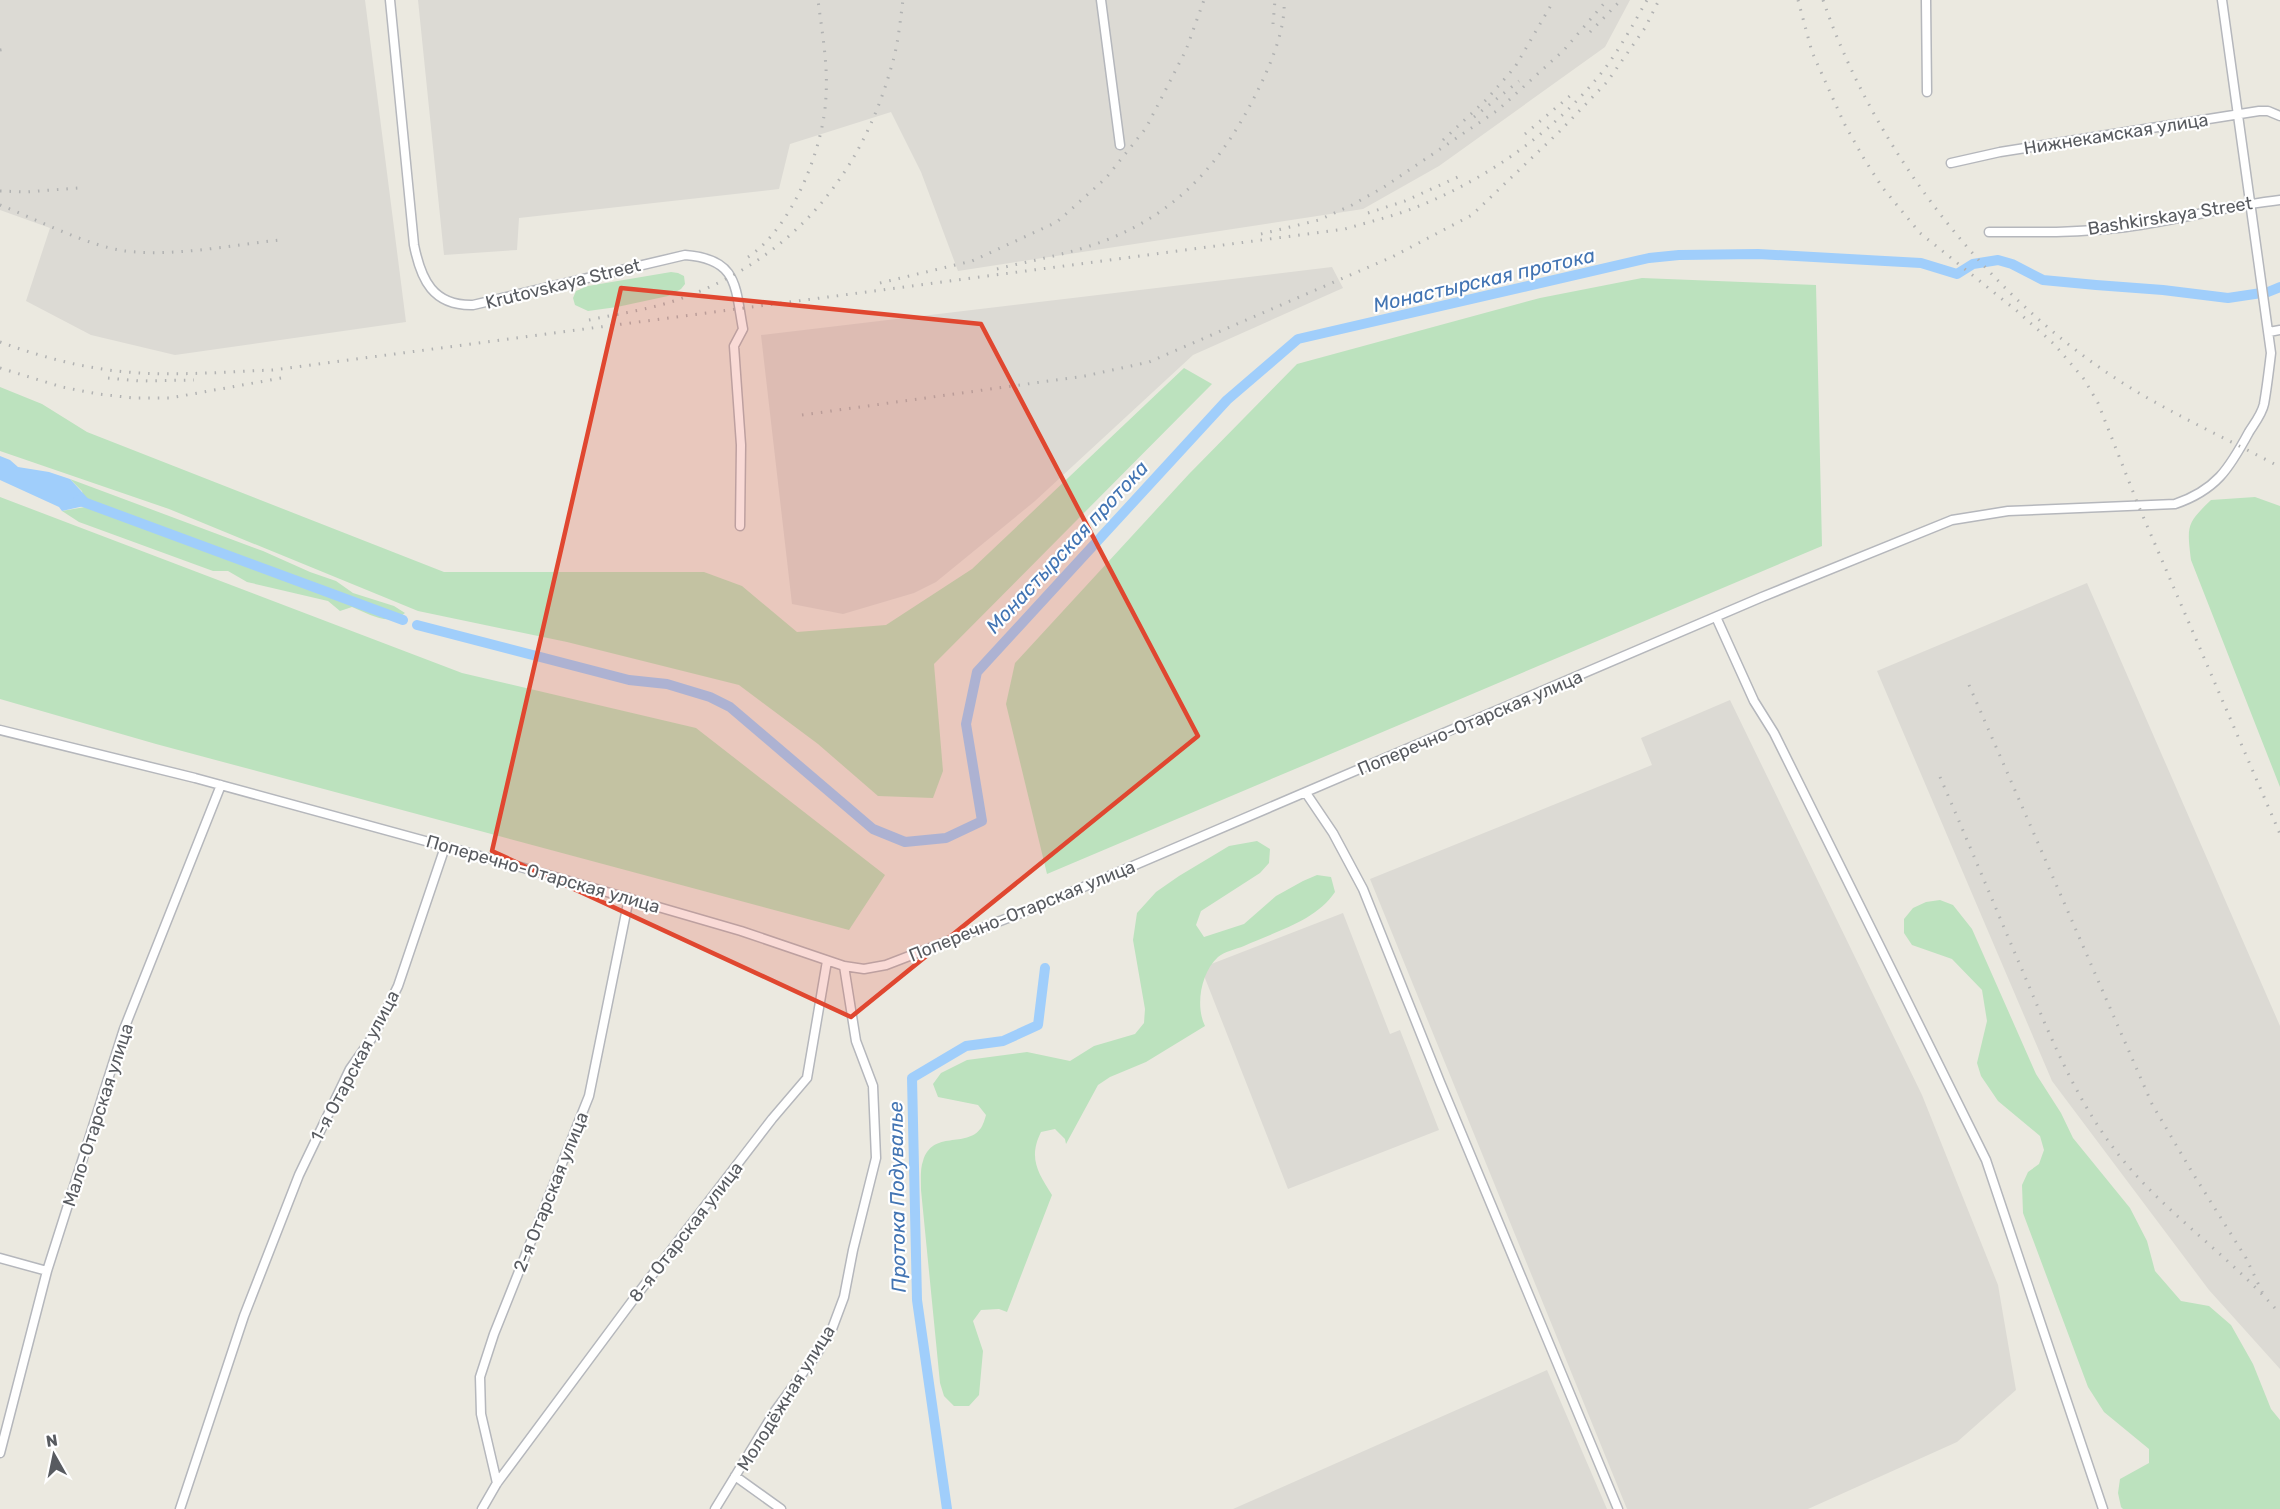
<svg xmlns="http://www.w3.org/2000/svg" width="2280" height="1509" font-family="Rubik,sans-serif">
<style>
.industrial{fill:#dcdad4}
.green{fill:#bce2be}
.water{fill:#a0cefb}
.lines{fill:none;stroke-linecap:round;stroke-linejoin:round}
.canal{stroke:#a0cefb;stroke-width:10}
.minor-casing{stroke:#b5b7bc;stroke-width:11}
.minor{stroke:#fff;stroke-width:8}
.rail{stroke:#b1b2b2;stroke-width:3;stroke-dasharray:1.5 8;stroke-linecap:butt}
.marked{fill:#e04730;fill-opacity:0.2;stroke:#e04730;stroke-width:4.5;stroke-linejoin:round}
.labels{text-anchor:middle;dominant-baseline:central;stroke-width:4.5;stroke-linejoin:round;paint-order:stroke}
.street-label{font-size:18px;fill:#585b60;stroke:#fff}
.water-label{font-size:20px;font-style:italic;fill:#4274b3;stroke:#fff}
</style>
<rect width="100%" height="100%" fill="#ebe9e0"/>
<path class="industrial" d="M0 0H365L406 322 175 355 91 335 26 301 50 228 0 210Z
M418 0H1630L1605 47 1439 166 1363 209 958 271 921 172 891 112 790 144 779 189 519 218 517 250 444 255Z
M1332 267 1343 288 1193 355 1035 501 936 582 914 593 843 614 792 604 761 335Z
M2087 583 2280 1026V1369L2209 1290 2052 1081 1877 671Z
M1730 700 1922 1095 1998 1285 2016 1390 1957 1442 1808 1509H1627L1370 879 1652 765 1641 738Z
M1343 913 1390 1034 1400 1030 1439 1130 1288 1189 1201 968Z
M1547 1370 1607 1509H1233Z"/>
<path class="green" d="M671 272 678 273 684 276 685 284 681 289 668 296 617 307 588 311 575 305 573 298 576 291 588 286Z
M1642 278 1816 285 1822 546 1047 874 1006 704 1015 663 1189 474 1297 364 1540 298Z
M1184 368 1212 384 934 664 943 771 933 798 878 796 818 744 739 685 567 642 418 611 169 509 0 451V387L42 404 87 432 444 572H704L742 586 797 632 886 625 972 569Z
M70 479 263 551 310 572 336 581 353 593 394 606 405 613C388 627 370 614 352 607L340 611 328 601 247 582 228 571H213L79 522 62 511 85 507 82 491Z
M0 497 462 673 696 728 885 875 849 930 156 744 0 699Z
M2255 497 2280 506V787L2191 560C2187 526 2186 524 2211 500Z
M1257 841 1270 849 1269 863 1260 873 1201 911 1196 925 1204 937 1244 924 1276 896 1303 881 1317 875 1331 877 1335 892C1316 921 1274 932 1244 946 1236 949 1224 952 1218 957 1201 972 1195 1006 1205 1026L1146 1062 1110 1077 1098 1085 1066 1144 1065 1139 1055 1129 1041 1132C1028 1158 1038 1173 1052 1195L1007 1312 999 1309 981 1310 973 1321 983 1351 979 1395 969 1406H954L944 1396 940 1383 921 1190C921 1181 920 1169 923 1161 933 1129 966 1149 981 1128 983 1125 985 1119 986 1115L978 1105 938 1097 933 1084 941 1073 967 1060 1027 1052 1070 1061 1094 1046 1135 1034 1144 1023 1145 1009 1133 940 1137 913 1156 892 1179 876 1229 846Z
M1940 900 1953 905 1972 929 2036 1074 2061 1113 2073 1138 2130 1208 2147 1241 2155 1271 2181 1301 2209 1306 2231 1325 2253 1364 2271 1409 2280 1420V1509H2123L2121 1507 2118 1493 2120 1479 2149 1463V1449L2104 1412 2088 1387 2023 1213 2022 1185 2028 1172 2039 1164 2044 1150 2040 1136 1998 1101 1981 1076 1977 1063 1987 1021 1982 990 1952 959 1912 945 1904 933V919L1913 908 1926 902Z"/>
<path class="water" d="M0 456 10 460 18 467 49 472 70 479 93 504 62 511 59 507 0 480Z"/>
<g class="lines">
<path class="canal" d="M78 500 403 620
M417 625 629 680 667 684 710 697 730 707 873 829 905 842 946 838 982 821 966 724 977 672 1227 400 1298 339 1649 258 1679 255 1758 254 1921 263 1957 274 1973 264 1998 260 2012 264 2043 280 2096 285 2163 290 2228 298 2268 292 2280 287
M947 1509 917 1300 912 1078 966 1046 1003 1041 1038 1025 1045 968"/>
<g class="minor-casing">
<path id="minor" d="M390 0 414 245C421 280 433 306 473 305L685 255C738 259 735 286 743 329L734 346 741 445 740 526
M1101 0 1120 145
M1926 0 1927 92
M1951 163 2000 152 2259 111H2268L2280 116
M1989 232C2032 232 2075 233 2117 228 2172 222 2225 206 2280 200
M2269 332 2280 330
M1716 617 1754 701 1774 733 1986 1160 2103 1509
M0 730 195 778 524 868 741 931 844 966 864 969 886 965 1039 906 1762 597 1952 520 2008 511 2175 504C2216 490 2229 469 2249 432 2254 424 2262 414 2264 404 2267 387 2269 370 2271 353L2222 0
M1306 793 1333 833 1363 889 1440 1082 1618 1509
M0 1258 47 1271
M0 1453 47 1271 124 1029 221 785
M735 1476 781 1509
M497 1483 481 1414 480 1377 494 1334 589 1096 629 898
M180 1509 244 1316 299 1175 350 1069 374 1035 398 986 445 847
M482 1509 497 1483 636 1296 772 1119 807 1078 827 961
M715 1509 775 1411 816 1355 832 1329 844 1297 853 1250 876 1158 873 1086 856 1041 844 966"/>
</g>
<use href="#minor" class="minor"/>
<path class="rail" d="M1798 0 1812 52 1844 123 1863 157 1882 187 1920 233 2017 311 2054 344 2084 379 2098 403 2139 507 2280 834
M1823 0C1877 157 1996 308 2139 393 2185 420 2233 442 2280 467
M1273 24 1275 0
M1590 32 1621 0
M0 50 5 49
M1474 117 1519 81
M1525 134 1571 95
M1443 140 1486 100 1515 67 1554 0
M0 191 26 192 78 188
M0 205C36 219 88 246 125 251 176 257 230 245 280 240
M1368 213 1405 201 1460 176
M1261 234 1319 220 1352 205 1384 187 1498 110 1564 50 1607 0
M748 257C792 228 824 148 826 96 828 64 822 32 818 0
M997 269C1033 260 1070 254 1104 241 1179 212 1222 162 1257 92 1270 66 1286 29 1284 0
M880 283 972 261 1057 222 1106 178 1146 128 1186 50 1204 0
M589 320C617 314 646 310 674 301 787 263 859 181 891 68 898 46 900 22 903 0
M0 342C33 354 68 364 102 369 158 378 217 372 273 370L1345 229C1365 223 1386 218 1406 211 1475 186 1544 140 1592 84 1614 60 1631 28 1647 0
M0 368 62 387 98 394 134 398H170L287 377
M108 378 140 381 194 380
M802 415 1085 376 1149 362 1392 257 1472 215 1560 131 1607 82 1645 28 1659 0
M1969 685 2152 1104 2192 1172 2246 1258 2264 1296
M1940 777C1967 839 1993 902 2020 965 2050 1035 2077 1106 2127 1165 2173 1219 2234 1260 2280 1314"/>
</g>
<path class="marked" d="M621 288 981 324 1198 736 851 1017 492 851Z"/>
<g class="labels">
<g class="street-label">
<text transform="translate(2116 134) rotate(-9)">Нижнекамская улица</text>
<text transform="translate(2170 216) rotate(-9)">Bashkirskaya Street</text>
<text transform="translate(563 284) rotate(-14)">Krutovskaya Street</text>
<text transform="translate(1470 723) rotate(-23)">Поперечно-Отарская улица</text>
<text transform="translate(543 874) rotate(16)">Поперечно-Отарская улица</text>
<text transform="translate(1022 911) rotate(-22)">Поперечно-Отарская улица</text>
<text transform="translate(355 1066) rotate(-62)">1-я Отарская улица</text>
<text transform="translate(98 1115) rotate(-72)">Мало-Отарская улица</text>
<text transform="translate(551 1192) rotate(-68)">2-я Отарская улица</text>
<text transform="translate(686 1232) rotate(-52)">8-я Отарская улица</text>
<text transform="translate(786 1398) rotate(-58)">Молодёжная улица</text>
</g>
<g class="water-label">
<text transform="translate(1484 280) rotate(-13)">Монастырская протока</text>
<text transform="translate(1067 547) rotate(-47)">Монастырская протока</text>
<text transform="translate(897 1197) rotate(-91)">Протока Подувалье</text>
</g>
</g>
<g transform="translate(54 1455) rotate(351)" stroke="#ffffff" stroke-width="4.5" paint-order="stroke">
<path d="M0-4.5L10 22L0 15L-10 22Z" fill="#585b60"/>
<text y="-9" font-size="16" font-weight="bold" text-anchor="middle" fill="#585b60">N</text>
</g>
</svg>
